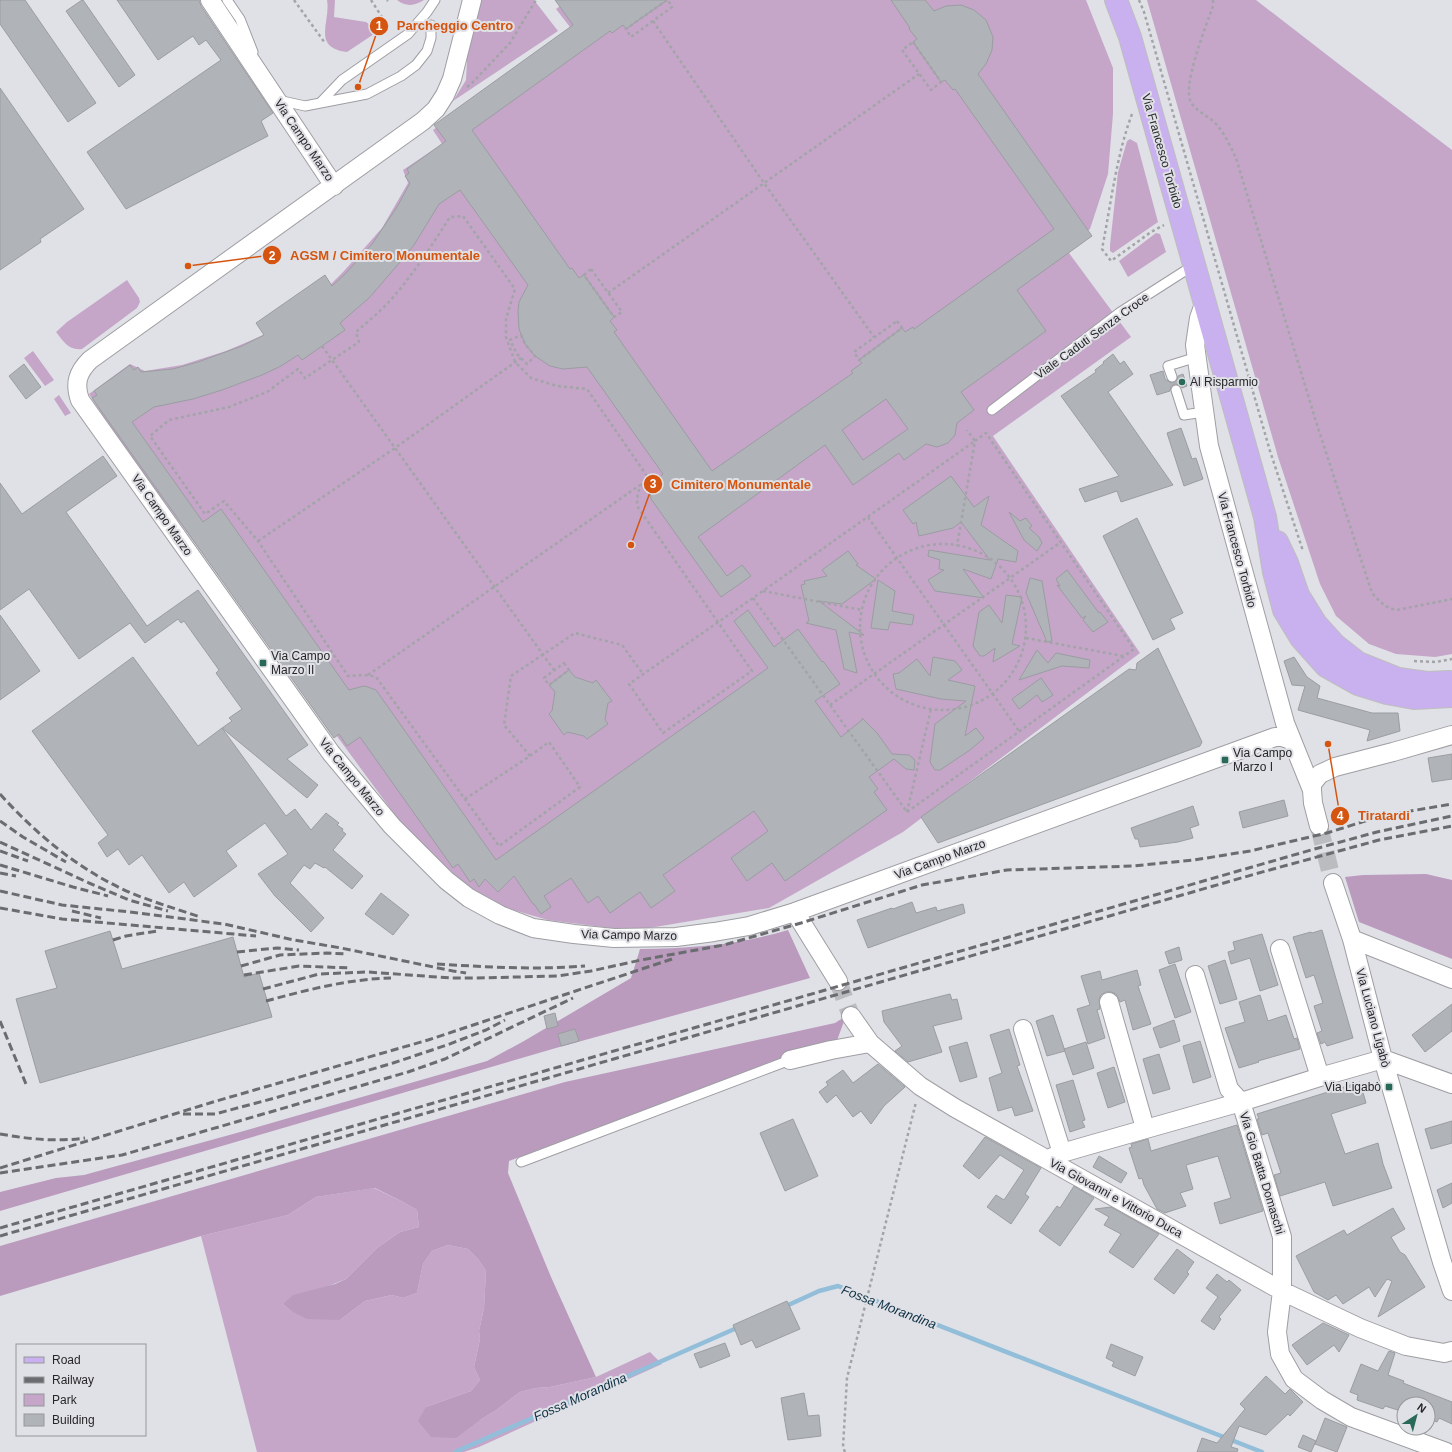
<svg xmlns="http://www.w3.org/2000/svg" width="1452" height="1452" font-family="Arial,sans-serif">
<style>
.green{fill:#c5a6c9}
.forest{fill:#ba9bbe}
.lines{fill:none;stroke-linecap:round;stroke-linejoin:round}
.stream{stroke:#93bed9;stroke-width:4.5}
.building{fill:#b0b3b7;stroke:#9a9da1;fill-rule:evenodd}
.street-tunnel{stroke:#bbbcc0;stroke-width:18;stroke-dasharray:18 9;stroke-linecap:butt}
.lane-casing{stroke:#9e9ea3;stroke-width:11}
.street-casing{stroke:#9e9ea3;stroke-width:20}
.primary-casing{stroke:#bebebf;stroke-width:24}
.path{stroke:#a3a4a8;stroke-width:2.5;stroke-dasharray:3 3;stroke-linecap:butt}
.lane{stroke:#fff;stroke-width:9}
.street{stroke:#fff;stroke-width:18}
.primary{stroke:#c9b0ee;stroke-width:22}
.rail{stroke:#6b6c6f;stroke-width:3;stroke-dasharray:8 4;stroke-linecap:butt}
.poi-dot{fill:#296958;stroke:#e0e1e6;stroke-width:1.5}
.labels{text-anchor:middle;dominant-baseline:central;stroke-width:4;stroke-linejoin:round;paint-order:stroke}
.street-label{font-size:12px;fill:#272729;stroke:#e0e1e6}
.poi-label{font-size:12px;fill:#272729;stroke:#e0e1e6;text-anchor:start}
.water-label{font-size:13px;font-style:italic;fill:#0a2e42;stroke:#e0e1e6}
.leader{fill:none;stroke:#d5540f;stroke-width:1.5}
.callout-dot{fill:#d5540f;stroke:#e0e1e6;stroke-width:1.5}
.mark-label{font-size:12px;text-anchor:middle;font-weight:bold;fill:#fff}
.callout-label{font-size:13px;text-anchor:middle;font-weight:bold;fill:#d5540f;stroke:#e0e1e6;stroke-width:4;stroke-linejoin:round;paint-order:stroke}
</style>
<rect width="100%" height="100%" fill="#e0e1e6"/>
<path class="green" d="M327 0H335L334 17 366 22 373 27 374 34 347 52C311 47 331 22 327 0Z
M397 0H424C415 6 406 7 397 0Z
M477 0H534L558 31 453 101 466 80 467 61 466 37Z
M568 0H1086L1113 68V114L1108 174 1090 229 1066 249 1131 337 993 436 1140 653 903 832 769 908 649 928 618 929 548 920 486 902 409 834 116 436 89 394 130 364 145 371 182 365 226 351 266 334 329 286 344 271 382 228 408 183 403 170 442 144 433 130 573 31 556 9Z
M1147 0H1256L1340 65 1452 150V654L1435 657 1396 654 1369 644 1336 616 1320 584 1278 457Z
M1130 139 1137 143 1158 222 1113 253 1110 251V245L1118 172 1127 141Z
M1156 233 1160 234 1166 252 1128 277 1119 261Z
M127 280 139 298 140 302 137 308 82 349C69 351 63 341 56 332L67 322Z
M33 351 54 380 45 386 24 358Z
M59 395 71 413 65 416 54 399Z
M374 1188 403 1202 417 1210 419 1227 400 1232 377 1248 346 1279 283 1304 291 1311 340 1320 365 1301 392 1295 403 1298 417 1293 423 1264 432 1251 448 1245 468 1249 478 1259 486 1271 484 1308 479 1331 480 1339 474 1367 480 1380 471 1391 426 1407 480 1420 495 1411 520 1392 536 1388 550 1387 596 1377 650 1352 662 1364 479 1447 464 1452H257L201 1236 288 1215 316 1197Z"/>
<path class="forest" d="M1426 874 1452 880V959L1359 922 1345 877 1363 875Z
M788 930 810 978 556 1048 0 1211V1192L56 1178 84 1175 233 1134 487 1061 524 1041 631 978 640 949C692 948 738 945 788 930Z
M846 1016 836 1043 782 1058 509 1161 508 1173 551 1277 596 1377 550 1387 536 1388 520 1392 495 1411 480 1420 456 1438 431 1437 418 1421 426 1407 471 1391 480 1380 474 1367 480 1339 479 1331 484 1308 486 1271 478 1259 468 1249 448 1245 432 1251 423 1264 417 1293 403 1298 392 1295 365 1301 340 1320 307 1319 291 1311 283 1304 293 1295 335 1284 346 1279 377 1248 400 1232 419 1227 417 1210 403 1202 375 1188 316 1197 288 1215 201 1236 0 1296V1246L565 1082 835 1023Z"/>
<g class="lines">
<path class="stream" d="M784 1307 819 1291 838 1286 1262 1452
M455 1452 739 1327"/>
</g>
<path class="building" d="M0 0H25L96 103 68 122 0 24Z
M82 0H83L135 75 119 87 66 11Z
M117 0H199L201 6 273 113 261 121 268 136 126 209 87 152 221 60 206 40 199 45 193 36 158 60Z
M555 0H667L626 29 623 25 612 33 610 31 472 130 570 269 572 268 579 278 584 275 614 317 610 321 617 330 614 332 712 471 853 373 851 371 862 363 859 360 902 328 905 332 913 327 914 329 1054 229 955 89 953 90 945 80 941 82 913 42 917 39 909 29 910 28 891 0H925L934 11 946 6 961 5 974 10 986 20 993 37 992 50 986 64 978 74 1092 236 1017 290 1046 331 961 392 974 410 957 423 955 435 948 443 937 447 926 444 904 460 899 453 853 485 825 445 698 537 727 576 742 565 751 576 721 597 651 499 650 489 651 485 663 474 587 367 563 369 550 366 535 356 525 344 519 329 518 311 519 302 528 285 460 190 439 204 414 245 401 261 369 298 340 323 345 330 302 360 298 355 281 366 262 375 222 390 193 399 154 407 132 422 203 522 221 509 349 690 360 687 365 686 376 690 496 860 768 668 734 621 748 610 774 647 798 629 822 662 823 661 840 684 815 701 841 737 862 720V718L877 733 892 754 909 755 915 760 914 770 906 769 894 759 869 777 878 789 874 792 887 810 785 881 772 863 747 881 731 858 768 831 754 811 663 875 675 891 651 908 640 892 610 913 598 896 588 903 571 878 544 896 551 907 541 914 534 904H533L514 876 498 892 485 879 479 887 474 879 470 882 458 864 453 868 360 737 347 746 339 734 334 738 92 398 97 395 94 391 130 365 134 370 138 367 141 372 173 369 198 362 242 346 264 335 256 323 325 275 332 286 346 273 372 244 397 207 410 183 405 176 409 173 407 169 446 141 434 125 573 25ZM886 399 908 429 863 460 842 430Z
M0 88 84 209 40 239 41 242 0 270Z
M1113 354 1120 364 1124 361 1133 374 1108 392 1173 485 1121 502 1117 491 1085 502 1079 489 1119 476 1061 396 1096 372 1095 370 1104 363 1103 362Z
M24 364 41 387 26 399 9 376Z
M1163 371 1165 379 1171 383 1176 381 1178 376 1183 374 1187 386 1182 388 1180 385 1175 384 1171 386 1170 391 1157 395 1150 375Z
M1181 428 1192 459 1196 458 1203 479 1184 486 1167 433Z
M103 456 117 476 66 512 147 626 198 590 308 745 287 759 318 785 307 798 222 728 232 721 229 718 242 709 216 673 219 670 184 621 181 623 178 619 145 643 130 623 79 659 29 589 0 610V483L22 514Z
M951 476 974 507 989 496 981 525 1018 551 1016 562 998 559 991 579 963 569 984 598 935 591 928 580 944 570 939 569 940 560 928 556 929 550 990 560 961 522 953 528 919 536 916 522 913 524 903 510Z
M1009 512 1020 521 1026 518 1032 526 1029 528 1039 537 1042 543 1037 551 1024 540Z
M1137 518 1183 613 1170 619 1175 629 1153 640 1103 536Z
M848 551 858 564 856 565 876 579 842 604 819 601 864 635 849 632 857 673 844 669 836 630 806 623 809 621 801 585 805 584 804 581 827 576 822 570Z
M1067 570 1099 613 1100 612 1108 622 1093 632 1083 620 1086 616 1082 618 1057 585 1060 586 1056 579Z
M1030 578 1042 581 1052 641 1047 642 1026 593Z
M878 580 895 591 892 611 914 615 912 625 890 622 888 630 871 628Z
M1006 595 1022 597 1012 644 1020 646 993 662 995 648 984 656H980L973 646 979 612 989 605 1002 623Z
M0 615 40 671 0 700Z
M1158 648 1202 742 1200 746 938 843 921 817 1129 669 1136 670 1137 663Z
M1037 650 1048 663 1056 653 1090 660 1089 668 1062 666 1019 680Z
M133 657 198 746 222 728 286 816 295 809 311 830 326 813 339 823 337 825 343 829 342 831 346 834 333 850 363 876 352 889 325 867 324 868 315 863 310 869 304 865 290 883 324 918 311 932 275 896 258 874 288 854 265 823 226 851 237 866 194 897 184 882 169 893 142 855 129 865 118 849 107 857 98 843 108 835 32 731Z
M933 657 955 661 962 670 948 680 975 686 965 736 976 728 984 738 970 750 940 770H935L930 762 935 724 966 701 941 699 896 689 893 674 899 673 917 659 930 676Z
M1294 657 1307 677 1320 686 1317 698 1372 713H1398L1400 731 1367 741 1370 730 1298 710 1305 686 1292 685 1284 661Z
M569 670 575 677 593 683 596 680 612 701 608 703 605 720 608 724 587 739 584 736 567 732 564 735 549 714 552 711 555 692 549 685Z
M1041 678 1053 695 1042 702 1037 695 1019 709 1012 699Z
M1452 754V779L1432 782 1428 758Z
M1284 800 1288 816 1243 828 1239 812Z
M1193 806 1199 825 1190 828 1193 838 1178 842 1140 847 1138 839H1135L1131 828Z
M381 893 409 915 393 935 365 914Z
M912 902 916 913 936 907 937 911 963 904 965 913 868 948 857 920 892 908 893 909Z
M1322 930 1353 1038 1327 1046 1325 1042 1321 1044 1317 1033 1322 1031 1314 1006 1323 1003 1314 975 1306 978 1293 937 1311 932 1312 933Z
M110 931 122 969 233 937 244 977 259 973 272 1017 40 1083 16 999 57 988 45 951Z
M1262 934 1278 985 1260 991 1250 958 1231 964 1228 952 1235 950 1233 942Z
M1179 947 1182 960 1169 964 1165 952Z
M1225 960 1237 999 1220 1004 1208 966Z
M1175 964 1191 1012 1175 1018 1159 970Z
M1137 970 1141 985 1138 986 1151 1024 1133 1030 1125 1000 1120 1002 1116 994 1111 992H1106L1101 995 1099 999 1100 1009 1097 1010 1105 1038 1088 1044 1077 1009 1090 1005 1081 976 1100 971 1102 980Z
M950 994 952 1000 957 999 962 1019 933 1026 942 1052 908 1062 895 1051 902 1046 884 1022 882 1011Z
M1260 995 1268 1021 1286 1015 1294 1039 1297 1038 1300 1049 1258 1061 1259 1062 1239 1068 1225 1028 1245 1022 1239 1002Z
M1452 1004V1031L1425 1052 1412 1035Z
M555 1013 558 1026 547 1029 544 1016Z
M1053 1015 1065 1051 1047 1056 1036 1021Z
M1174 1020 1180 1041 1160 1048 1153 1028Z
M575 1029 579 1041 561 1046 558 1034Z
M1009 1029 1020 1065 1017 1066 1033 1111 1015 1116 1012 1107 998 1111 989 1078 1002 1073 990 1035Z
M1200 1041 1211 1077 1193 1083 1183 1046Z
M967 1042 977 1077 960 1082 949 1047Z
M1086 1042 1094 1068 1073 1075 1064 1049Z
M1159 1054 1170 1089 1153 1094 1143 1059Z
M878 1064 905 1087 884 1106 871 1124 861 1111 853 1117 836 1095 827 1103 819 1092 828 1085 826 1082 843 1070 853 1083Z
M1114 1067 1125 1102 1108 1108 1097 1073Z
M1073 1080 1085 1120 1082 1121 1085 1127 1070 1132 1056 1085Z
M1360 1082 1366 1103 1331 1114 1345 1154 1378 1143 1383 1164 1392 1188 1333 1206 1325 1182 1280 1196 1274 1175 1281 1173 1268 1133 1262 1135 1257 1119H1259L1257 1114Z
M793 1119 818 1176 785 1191 760 1133Z
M1452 1121V1143L1431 1149 1425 1129Z
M1237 1125 1263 1211 1220 1224 1214 1203 1231 1198 1218 1156 1186 1165 1193 1189 1180 1193 1186 1206 1165 1213 1157 1209 1144 1185 1142 1178 1139 1179 1129 1148 1132 1147 1131 1144 1148 1139 1151 1151Z
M985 1137 1041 1168 1025 1194 1029 1197 1011 1224 987 1207 996 1195 1004 1200 1024 1170 1000 1155 979 1179 963 1166Z
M1099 1156 1127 1173 1121 1183 1093 1167Z
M1452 1183V1203L1443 1208 1437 1190Z
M1074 1186 1094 1198 1060 1246 1039 1231 1057 1206 1060 1208Z
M1111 1207 1159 1234 1133 1268 1109 1252 1121 1234 1104 1225 1109 1217 1095 1209Z
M1393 1208 1405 1229 1391 1237 1400 1252 1405 1255 1425 1287 1378 1317 1392 1281 1387 1279 1375 1297 1369 1287 1343 1304 1336 1295 1328 1300 1314 1292 1296 1256 1344 1230 1347 1235Z
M1177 1249 1194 1262 1187 1272 1189 1274 1174 1294 1154 1279Z
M1217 1274 1227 1282 1229 1280 1241 1290 1219 1317 1221 1319 1214 1330 1201 1321 1218 1297 1206 1288Z
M787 1301 800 1329 756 1348 752 1340 741 1345 733 1325Z
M1323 1323 1349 1335 1339 1352 1334 1345 1307 1365 1292 1345Z
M725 1343 730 1356 700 1368 694 1354Z
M1111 1344 1143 1357 1135 1376 1112 1366 1114 1362 1106 1358Z
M1389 1351 1395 1353 1388 1375 1404 1381 1403 1383 1452 1402V1424L1439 1418 1437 1422 1428 1418V1404H1404V1412L1385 1406 1383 1409 1357 1400 1358 1395 1350 1392 1361 1364 1378 1371Z
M1266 1376 1285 1394 1290 1389 1303 1402 1290 1416 1288 1414 1266 1435 1239 1426 1231 1447 1238 1449 1237 1452H1197L1202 1438 1217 1443 1245 1409 1240 1404Z
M804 1393 808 1416 819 1415 821 1436 788 1440 781 1398Z
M1325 1418 1347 1427 1337 1452 1315 1444Z
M1303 1435 1316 1441 1311 1452 1298 1447Z"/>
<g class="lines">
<path class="street-tunnel" d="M1319 826 1333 883
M838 981 851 1016"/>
<g class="lane-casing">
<path id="lane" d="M227 0 240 19 253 52
M278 100 305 106 367 94 401 76 416 65 427 51 431 38V25
M320 103 342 80 408 34 427 12 435 0
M1172 377 1168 366 1197 357
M1176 390 1184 415 1204 412
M992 410 1119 313 1194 265
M521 1162 790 1060"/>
</g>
<g class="street-casing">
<path id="street" d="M210 0 334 186
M472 0 452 79 445 95 436 109 423 121 90 360C78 372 74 383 80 400L331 753 392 826 446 880 469 898 500 915 533 928 574 934 614 938 676 937 714 932 749 926 795 912 1275 737H1282L1291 740
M1204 304 1199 318 1195 345 1209 446 1285 723 1312 790
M1319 826 1313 803 1312 790V784L1320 774 1335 767 1393 752 1452 735
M1333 883 1352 939 1383 1059 1442 1262 1452 1291
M795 912 838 981
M1352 939 1452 979
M1280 949 1320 1077
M1195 975 1229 1089 1241 1102 1282 1237V1291L1277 1332 1280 1354 1294 1379 1322 1400 1351 1417 1446 1452
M1109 1002 1145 1128
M851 1016 870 1043 920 1086 955 1108 1282 1291 1360 1328 1406 1346 1444 1353 1452 1351
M1023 1029 1062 1153
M790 1060 831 1050 870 1043
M1048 1159 1062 1153 1086 1146 1241 1102 1320 1077 1383 1059 1452 1084"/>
</g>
<g class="primary-casing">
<path id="primary" d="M1116 0 1130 37 1265 517 1274 572 1284 610 1301 638 1326 666 1358 684 1387 693 1414 698 1452 696
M1277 542 1287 563 1298 595 1316 624 1335 645 1358 663 1398 679 1427 683 1449 682"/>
</g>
<path class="path" d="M294 0 325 43
M371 0 382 17 376 29
M387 0 388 1
M667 0 626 29 631 37 672 7 668 0
M1139 0 1144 12 1270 451 1303 551
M1213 0V6C1207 24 1180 89 1192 104 1197 111 1207 116 1213 121 1224 131 1230 146 1236 158L1318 428 1372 593C1380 602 1385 608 1397 610L1452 599
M653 21 764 183 874 337
M913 42 941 82 931 90 902 50Z
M467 87 473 82 510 43 536 0
M1132 114C1116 157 1111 204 1102 249L1111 261 1151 232 1164 225
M591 269 622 312 614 317 584 275Z
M608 293 919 74
M897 321 902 328 859 360 854 352Z
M521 335 525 344 535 356 527 364 517 354 510 340Z
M322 346 554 670
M868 517 1019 731
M258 541 395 448 521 358
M860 627a83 83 0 1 1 166 0a83 83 0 1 1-166 0Z
M763 591 862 610
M753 598 907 812
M1026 638 1123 656
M1414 661 1436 662 1452 659
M564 663 569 670 549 685 544 678Z
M368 675 640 485
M830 705 1061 542
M530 756 504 725 511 676 575 633 622 645 643 674
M465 799 530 756 549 742 580 787 499 846 376 677 368 675 348 676 258 541 224 501 205 514 150 436 169 420 229 407 267 392 298 369 305 378 359 342 356 332C365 324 375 316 384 307 410 280 430 248 450 217L463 216 515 289 506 319V337L515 362 531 378 557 386 587 389 647 476C639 486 637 493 637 506L752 671 663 733 629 684 753 598 975 441 967 430
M907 812 1134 649 986 433 975 441 957 546
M907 812 931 709
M845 1452 843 1447 847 1378 916 1102"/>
<use href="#lane" class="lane"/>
<use href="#street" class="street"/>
<use href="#primary" class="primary"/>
<path class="rail" d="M0 794C38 836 79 870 131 893 153 902 177 909 200 917
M0 821 23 837 66 862
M0 842 89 883 129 900 168 911
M0 851 28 861
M0 865 73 887 108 896
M0 873 16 876
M0 891 62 905 130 912 224 924 294 940 341 948 453 971 466 973
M0 908 62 919 256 936
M72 911 101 918
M113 940 126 936 157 931
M237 952 277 948 299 950
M437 964C487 967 536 970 585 966
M241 966 280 955 327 953 347 954
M244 975 299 966 351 968
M263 989 319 974 343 973 368 972 451 978H476L558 976 591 971 641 960 724 945 801 923 922 885 1007 870 1132 866 1194 860 1250 851 1327 833 1381 816 1452 804
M266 1001C307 990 348 979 391 978
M0 1021 26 1084
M183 1114H215L275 1098 393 1063 447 1045 486 1030 505 1020
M0 1134C28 1139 57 1142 85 1138
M0 1168 213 1102 428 1040 672 959
M0 1173 122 1155 408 1072 445 1059 573 998
M0 1228 1311 850 1377 832 1452 816
M0 1236 1255 874 1379 840 1452 826"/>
</g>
<g class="poi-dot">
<circle cx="1182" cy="382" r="4"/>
<rect x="259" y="659" width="8" height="8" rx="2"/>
<rect x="1221" y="756" width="8" height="8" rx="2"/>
<rect x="1385" y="1083" width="8" height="8" rx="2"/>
</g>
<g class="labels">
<g class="street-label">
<text transform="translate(304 140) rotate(56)">Via Campo Marzo</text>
<text transform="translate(1162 151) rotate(74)">Via Francesco Torbido</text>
<text transform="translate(1092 336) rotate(-36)">Viale Caduti Senza Croce</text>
<text transform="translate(162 515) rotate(55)">Via Campo Marzo</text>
<text transform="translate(1237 550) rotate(75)">Via Francesco Torbido</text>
<text transform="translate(352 777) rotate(51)">Via Campo Marzo</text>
<text transform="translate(940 859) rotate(-20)">Via Campo Marzo</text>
<text transform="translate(629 935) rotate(1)">Via Campo Marzo</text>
<text transform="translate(1373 1018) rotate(75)">Via Luciano Ligabò</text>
<text transform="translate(1262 1173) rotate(73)">Via Gio Batta Domaschi</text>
<text transform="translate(1116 1198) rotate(29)">Via Giovanni e Vittorio Duca</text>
</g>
<g class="poi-label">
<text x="1190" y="382">Al Risparmio</text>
<text x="271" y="656">Via Campo<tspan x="271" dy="14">Marzo II</tspan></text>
<text x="1233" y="753">Via Campo<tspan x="1233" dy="14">Marzo I</tspan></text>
<text x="1381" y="1087" text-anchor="end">Via Ligabò</text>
</g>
<g class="water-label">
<text transform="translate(889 1307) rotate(21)">Fossa Morandina</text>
<text transform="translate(580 1397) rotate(-24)">Fossa Morandina</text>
</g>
</g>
<path class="leader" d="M358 87L379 26M188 266L272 255M631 545L653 484M1328 744L1340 816"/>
<g class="callout-dot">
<circle cx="358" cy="87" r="4"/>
<circle cx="188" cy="266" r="4"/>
<circle cx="631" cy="545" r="4"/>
<circle cx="1328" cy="744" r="4"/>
<circle cx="379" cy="26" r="10"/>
<circle cx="272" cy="255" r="10"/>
<circle cx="653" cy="484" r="10"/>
<circle cx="1340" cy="816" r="10"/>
</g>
<g class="mark-label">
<text x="379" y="30">1</text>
<text x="272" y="260">2</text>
<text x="653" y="488">3</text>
<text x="1340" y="820">4</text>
</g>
<g class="callout-label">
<text x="455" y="30">Parcheggio Centro</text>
<text x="385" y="260">AGSM / Cimitero Monumentale</text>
<text x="741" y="489">Cimitero Monumentale</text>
<text x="1384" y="820">Tiratardi</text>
</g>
<rect x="16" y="1344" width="130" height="92" fill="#e0e1e6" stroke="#96979a"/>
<rect x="24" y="1357" width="20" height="6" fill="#c9b0ee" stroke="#96979a"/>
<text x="52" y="1364" font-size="12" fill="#272729">Road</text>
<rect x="24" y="1377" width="20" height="6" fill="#6b6c6f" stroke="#96979a"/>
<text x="52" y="1384" font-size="12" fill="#272729">Railway</text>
<rect x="24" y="1394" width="20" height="12" fill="#c5a6c9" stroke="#96979a"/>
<text x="52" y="1404" font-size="12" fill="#272729">Park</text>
<rect x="24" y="1414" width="20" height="12" fill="#b0b3b7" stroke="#96979a"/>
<text x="52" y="1424" font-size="12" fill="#272729">Building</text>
<g transform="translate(1416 1416) rotate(36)"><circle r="19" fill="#e0e1e6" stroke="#96979a"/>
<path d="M0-3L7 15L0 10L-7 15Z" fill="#296958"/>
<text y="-6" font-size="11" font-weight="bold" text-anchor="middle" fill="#272729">N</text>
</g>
</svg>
